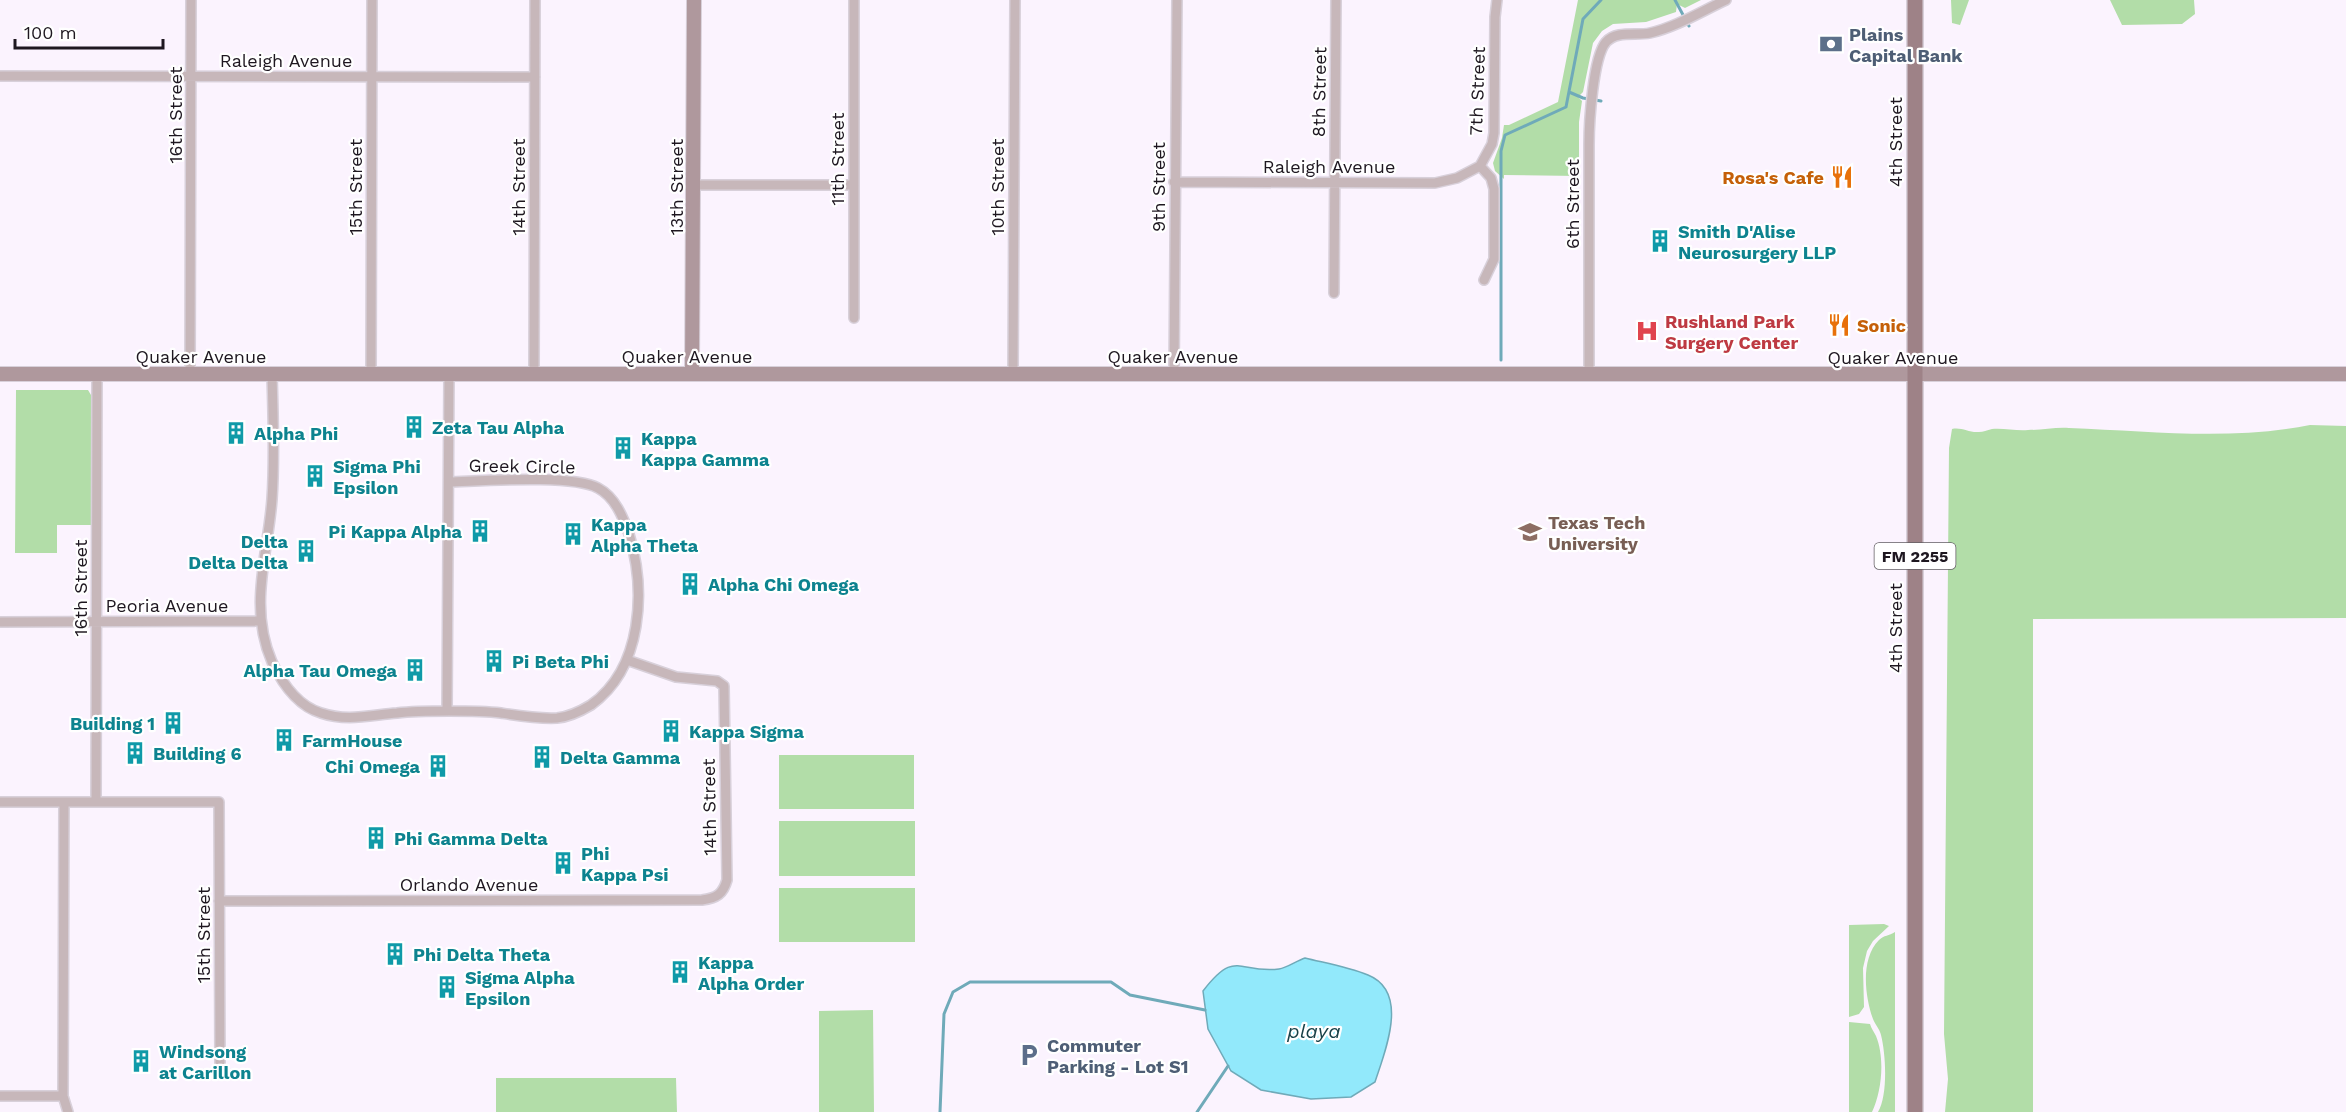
<svg xmlns="http://www.w3.org/2000/svg" width="2346" height="1112" font-family="'Work Sans',sans-serif">
<style>
.green{fill:#b2dda8}
.water{fill:#92e9fb;stroke:#6faab9;stroke-width:1.5}
.lines{fill:none;stroke-linecap:round;stroke-linejoin:round}
.stream{stroke:#6faab9;stroke-width:3}
.street-casing{stroke:#d8d0da;stroke-width:12}
.secondary-casing{stroke:#d8d0da;stroke-width:16}
.primary-casing{stroke:#d8d0da;stroke-width:18}
.street{stroke:#c7b7ba;stroke-width:9}
.secondary{stroke:#af989d;stroke-width:14}
.primary{stroke:#9e8287;stroke-width:15}
.labels{text-anchor:middle;dominant-baseline:central;stroke-width:4.5;stroke-linejoin:round;paint-order:stroke}
.shield{fill:#fff;stroke:#625d63;stroke-width:1.5}
.shield-label{font-size:16px;font-weight:bold;fill:#1e1720}
.service-label{font-size:18px;font-weight:bold;fill:#4e5e75;stroke:#fff;text-anchor:start}
.street-label{font-size:18px;fill:#1e1720;stroke:#fff}
.food-label{font-size:18px;font-weight:bold;fill:#c56008;stroke:#fff;text-anchor:end}
.culture-label{font-size:18px;font-weight:bold;fill:#0d838f;stroke:#fff;text-anchor:start}
.health-label{font-size:18px;font-weight:bold;fill:#be3a42;stroke:#fff;text-anchor:start}
.education-label{font-size:18px;font-weight:bold;fill:#785e54;stroke:#fff;text-anchor:start}
.water-label{font-size:20px;font-style:italic;fill:#184148;stroke:#fff}
</style>
<rect width="100%" height="100%" fill="#fbf3fe"/>
<path class="green" d="M1578 0H1701L1685 8 1677 4 1676 12 1646 22 1613 24 1602 31 1593 43 1583 92 1578 97 1582 101 1579 122V176L1504 175V179L1495 171 1493 163 1502 138 1504 125H1509L1558 102Z
M1951 0H1969L1960 25 1952 23Z
M2110 0H2194L2195 14 2182 24 2122 25Z
M16 390H88L91 395V525H57V553H15Z
M2310 425 2346 426V618L2033 619V1112H1945L1948 1079 1944 1034 1949 448 1952 429C1962 427 1969 433 1979 432 1983 432 1987 430 1992 429 2004 428 2016 431 2028 430 2042 430 2056 427 2069 428 2150 431 2230 441 2310 425Z
M779 755H914V809H779Z
M779 821H915V876H779Z
M779 888H915V942H779Z
M1884 924 1889 926 1873 941 1867 951 1863 968 1864 1007 1859 1014 1849 1017V925Z
M1895 932V1112H1878C1888 1095 1886 1055 1881 1035 1880 1030 1875 1024 1873 1019 1865 997 1860 959 1879 940 1884 935 1889 936 1895 932Z
M873 1010 874 1112H819V1011Z
M1849 1022 1870 1024C1871 1028 1874 1032 1876 1036 1885 1058 1882 1091 1872 1112H1849Z
M496 1078H676L677 1112H496Z"/>
<path class="water" d="M1305 958C1325 963 1348 967 1368 975 1410 992 1385 1051 1375 1082L1351 1097 1311 1099 1261 1090 1231 1071 1208 1029 1203 991C1236 948 1238 974 1279 969 1287 968 1296 961 1305 958Z"/>
<g class="lines">
<path class="stream" d="M1675 0 1689 26
M1569 92 1583 98 1601 101
M1501 360V151L1505 135 1566 107 1583 19 1601 0
M940 1112 944 1014 953 992 970 982H1111L1130 995 1205 1010
M1197 1112 1228 1066"/>
<g class="street-casing">
<path id="street" d="M854 0V318
M0 76 535 77
M1174 182 1435 183 1457 178 1480 166
M694 185H854
M1484 280 1494 259V189L1491 178 1480 166 1492 144 1494 133 1495 17 1497 0
M1334 293 1336 0
M534 373 535 0
M272 374C273 416 275 457 272 499 268 555 248 606 272 662 282 683 298 706 321 713 347 722 371 715 397 713 414 711 432 711 449 711 466 711 484 711 501 713 520 716 538 719 557 718 569 717 581 711 591 705 643 668 646 590 629 534 623 517 615 497 598 488 573 474 482 481 449 482
M371 374 372 0
M1013 374 1015 0
M1174 374 1177 0
M190 375 191 0
M1589 375V145C1589 123 1593 57 1606 42 1617 30 1636 36 1650 33 1676 27 1702 11 1726 0
M0 622 261 621
M447 711 449 374
M0 802H219L220 1067
M64 802 63 1096 68 1112
M96 802 97 375
M219 901 702 900C717 898 723 894 727 880L724 686 717 681 676 677 627 660
M0 1096H63"/>
</g>
<g class="secondary-casing">
<path id="secondary" d="M0 374H2346
M692 374 694 0"/>
</g>
<g class="primary-casing">
<path id="primary" d="M1915 1112V0"/>
</g>
<use href="#street" class="street"/>
<use href="#secondary" class="secondary"/>
<use href="#primary" class="primary"/>
</g>
<defs>
<g id="bank-bare" transform="scale(1.8)"><path d="M-6-4H6V4H-6ZM0-2.3a2.3 2.3 0 1 0 0 4.6a2.3 2.3 0 1 0 0-4.6Z" fill="#5c6f8a" stroke="#fff" stroke-width="2.5" paint-order="stroke"/></g>
<g id="restaurant-bare" transform="scale(1.8)"><path d="M-5-6h1v4h1v-4h1v4h1v-4h1v5L-1.5 .5V6h-2V.5L-5-1ZM5-6V6H3V1.5H1.5Q1.5-4 5-6Z" fill="#e8710a" stroke="#fff" stroke-width="2.5" paint-order="stroke"/></g>
<g id="building-bare" transform="scale(1.8)"><path d="M-4-6H4V6H1V3H-1V6H-4ZM-2.5-4.3h1.7v1.8h-1.7ZM.8-4.3h1.7v1.8H.8ZM-2.5-1h1.7V.8h-1.7ZM.8-1h1.7V.8H.8Z" fill="#0f9aa8" stroke="#fff" stroke-width="2.5" paint-order="stroke"/></g>
<g id="hospital-bare" transform="scale(1.8)"><path d="M-5-5h3v3.5h4V-5h3V5h-3V1.5h-4V5h-3Z" fill="#e0444e" stroke="#fff" stroke-width="2.5" paint-order="stroke"/></g>
<g id="university-bare" transform="scale(1.8)"><path d="M0-5L7-2L0 1L-7-2ZM-4 1L0 2.5L4 1V4Q0 6-4 4Z" fill="#8d6e63" stroke="#fff" stroke-width="2.5" paint-order="stroke"/></g>
<g id="parking-bare" transform="scale(1.8)"><path d="M-3.5-5.5H1a3.5 3.5 0 0 1 0 7H-1V5.5H-3.5ZM-1-3.4V-.6H.8a1.4 1.4 0 0 0 0-2.8Z" fill="#5c6f8a" stroke="#fff" stroke-width="2.5" paint-order="stroke"/></g>
</defs>
<g fill-rule="evenodd">
<use href="#bank-bare" x="1831" y="44"/>
<use href="#restaurant-bare" x="1842" y="177"/>
<use href="#building-bare" x="1660" y="241"/>
<use href="#restaurant-bare" x="1839" y="325"/>
<use href="#hospital-bare" x="1647" y="331"/>
<use href="#building-bare" x="414" y="427"/>
<use href="#building-bare" x="236" y="433"/>
<use href="#building-bare" x="623" y="448"/>
<use href="#building-bare" x="315" y="476"/>
<use href="#building-bare" x="480" y="531"/>
<use href="#university-bare" x="1530" y="532"/>
<use href="#building-bare" x="573" y="534"/>
<use href="#building-bare" x="306" y="551"/>
<use href="#building-bare" x="690" y="584"/>
<use href="#building-bare" x="494" y="661"/>
<use href="#building-bare" x="415" y="670"/>
<use href="#building-bare" x="173" y="723"/>
<use href="#building-bare" x="671" y="731"/>
<use href="#building-bare" x="284" y="740"/>
<use href="#building-bare" x="135" y="753"/>
<use href="#building-bare" x="542" y="757"/>
<use href="#building-bare" x="438" y="766"/>
<use href="#building-bare" x="376" y="838"/>
<use href="#building-bare" x="563" y="863"/>
<use href="#building-bare" x="395" y="954"/>
<use href="#building-bare" x="680" y="972"/>
<use href="#building-bare" x="447" y="987"/>
<use href="#parking-bare" x="1029" y="1055"/>
<use href="#building-bare" x="141" y="1061"/>
</g>
<g class="labels">
<rect class="shield" x="1874.5" y="543" width="81" height="26" rx="4.5"/>
<g class="shield-label">
<text x="1915" y="556">FM 2255</text>
</g>
<g class="service-label">
<text x="1849" y="34">Plains<tspan x="1849" dy="21">Capital Bank</tspan></text>
<text x="1047" y="1045">Commuter<tspan x="1047" dy="21">Parking - Lot S1</tspan></text>
</g>
<g class="street-label">
<text x="286" y="60">Raleigh Avenue</text>
<text transform="translate(1477 91) rotate(-88)">7th Street</text>
<text transform="translate(1319 92) rotate(-89)">8th Street</text>
<text transform="translate(175 115) rotate(-90)">16th Street</text>
<text transform="translate(1895 142) rotate(-90)">4th Street</text>
<text transform="translate(837 159) rotate(-90)">11th Street</text>
<text x="1329" y="166">Raleigh Avenue</text>
<text transform="translate(355 187) rotate(-90)">15th Street</text>
<text transform="translate(518 187) rotate(-90)">14th Street</text>
<text transform="translate(676 187) rotate(-90)">13th Street</text>
<text transform="translate(997 187) rotate(-90)">10th Street</text>
<text transform="translate(1158 187) rotate(-90)">9th Street</text>
<text transform="translate(1572 204) rotate(-90)">6th Street</text>
<text x="201" y="356">Quaker Avenue</text>
<text x="687" y="356">Quaker Avenue</text>
<text x="1173" y="356">Quaker Avenue</text>
<text x="1893" y="357">Quaker Avenue</text>
<text transform="translate(522 466) rotate(1)">Greek Circle</text>
<text transform="translate(80 588) rotate(-90)">16th Street</text>
<text x="167" y="605">Peoria Avenue</text>
<text transform="translate(1895 628) rotate(-90)">4th Street</text>
<text transform="translate(709 807) rotate(-91)">14th Street</text>
<text x="469" y="884">Orlando Avenue</text>
<text transform="translate(203 935) rotate(-90)">15th Street</text>
</g>
<g class="food-label">
<text x="1824" y="177">Rosa's Cafe</text>
<text x="1857" y="325" text-anchor="start">Sonic</text>
</g>
<g class="culture-label">
<text x="1678" y="231">Smith D'Alise<tspan x="1678" dy="21">Neurosurgery LLP</tspan></text>
<text x="432" y="427">Zeta Tau Alpha</text>
<text x="254" y="433">Alpha Phi</text>
<text x="641" y="438">Kappa<tspan x="641" dy="21">Kappa Gamma</tspan></text>
<text x="333" y="466">Sigma Phi<tspan x="333" dy="21">Epsilon</tspan></text>
<text x="591" y="524">Kappa<tspan x="591" dy="21">Alpha Theta</tspan></text>
<text x="462" y="531" text-anchor="end">Pi Kappa Alpha</text>
<text x="288" y="541" text-anchor="end">Delta<tspan x="288" dy="21">Delta Delta</tspan></text>
<text x="708" y="584">Alpha Chi Omega</text>
<text x="512" y="661">Pi Beta Phi</text>
<text x="397" y="670" text-anchor="end">Alpha Tau Omega</text>
<text x="155" y="723" text-anchor="end">Building 1</text>
<text x="689" y="731">Kappa Sigma</text>
<text x="302" y="740">FarmHouse</text>
<text x="153" y="753">Building 6</text>
<text x="560" y="757">Delta Gamma</text>
<text x="420" y="766" text-anchor="end">Chi Omega</text>
<text x="394" y="838">Phi Gamma Delta</text>
<text x="581" y="853">Phi<tspan x="581" dy="21">Kappa Psi</tspan></text>
<text x="413" y="954">Phi Delta Theta</text>
<text x="698" y="962">Kappa<tspan x="698" dy="21">Alpha Order</tspan></text>
<text x="465" y="977">Sigma Alpha<tspan x="465" dy="21">Epsilon</tspan></text>
<text x="159" y="1051">Windsong<tspan x="159" dy="21">at Carillon</tspan></text>
</g>
<g class="health-label">
<text x="1665" y="321">Rushland Park<tspan x="1665" dy="21">Surgery Center</tspan></text>
</g>
<g class="education-label">
<text x="1548" y="522">Texas Tech<tspan x="1548" dy="21">University</tspan></text>
</g>
<g class="water-label">
<text x="1314" y="1031">playa</text>
</g>
</g>
<path d="M15 39v9h148v-9" fill="none" stroke="#1e1720" stroke-width="3"/>
<text x="24" y="39" font-size="18" fill="#1e1720" stroke="#ffffff" stroke-width="4.5" paint-order="stroke">100 m</text>
</svg>
